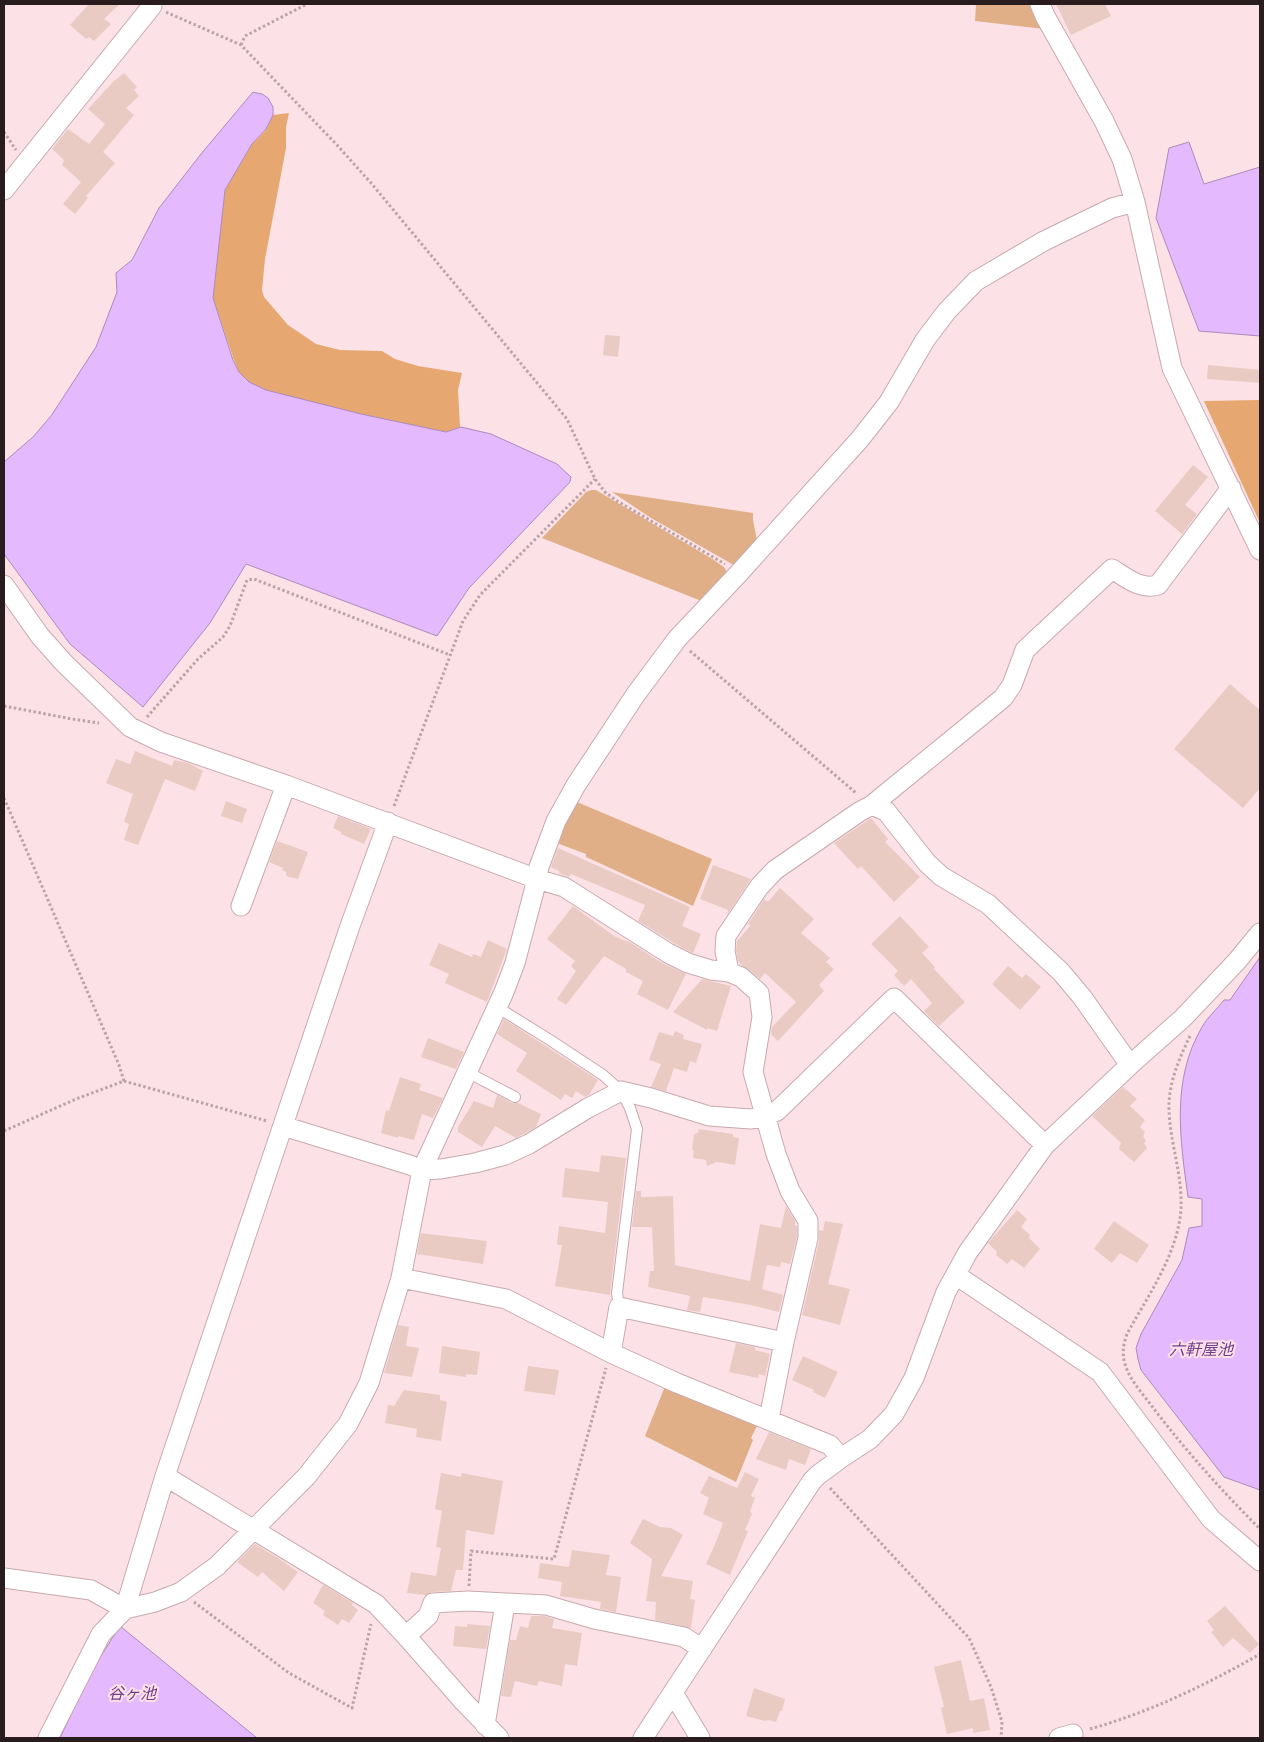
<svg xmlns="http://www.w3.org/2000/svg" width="1264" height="1742" font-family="'Alegreya Sans','Noto Sans JP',sans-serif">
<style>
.green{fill:#e0af87}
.forest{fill:#e7a770}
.water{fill:#e5b9fe;stroke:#ac8abb}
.building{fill:#eacbc3}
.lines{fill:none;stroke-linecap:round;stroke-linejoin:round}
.lane-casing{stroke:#c8a9ae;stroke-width:12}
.street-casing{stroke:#c8a9ae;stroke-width:21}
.path{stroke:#baa4a8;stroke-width:3;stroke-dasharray:2.5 2.5;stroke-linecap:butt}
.lane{stroke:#fff;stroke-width:10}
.street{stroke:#fff;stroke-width:19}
.labels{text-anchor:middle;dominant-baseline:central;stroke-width:4;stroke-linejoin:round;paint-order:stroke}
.water-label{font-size:16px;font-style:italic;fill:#713c8c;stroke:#fce2e6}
</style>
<rect width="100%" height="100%" fill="#fce2e6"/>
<path class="green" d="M976 4H1032L1044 29 975 21Z
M591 490H596L714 560 725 568 727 574 704 602 542 538 586 492Z
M612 492 753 513V520L758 546 742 564H732L651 518Z
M577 802 712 859 693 906 586 857V854L554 842Z
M666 1384 758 1424 751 1438 753 1440 736 1482 645 1436Z"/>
<path class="forest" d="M289 113 286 127V148L265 259 262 290 264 297 288 325 316 344 340 350 382 351 395 359 418 366 462 373 458 390 460 427 446 432 361 414 266 390 249 382 239 372 234 360 213 298 225 190 252 144 266 130 273 115Z
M1260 400V523L1204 401Z"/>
<path class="water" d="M253 92 262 94 268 98 273 107V115L266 129 252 144 225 190 213 298 233 360 239 372 249 382 266 390 361 414 446 432 461 427 491 434 557 464 571 477 570 482 469 588 437 636 246 564 210 623 143 707 70 644 4 554V462L33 437 51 416 96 347 117 292 116 273 132 260 159 208 201 154Z
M1189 142 1204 184 1260 167V336L1199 331 1156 218 1169 148Z
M1260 957V1490L1224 1477 1141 1370 1138 1359 1136 1348 1141 1334 1182 1260 1189 1228 1202 1226V1199L1188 1197C1180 1139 1171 1080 1202 1027 1207 1018 1217 1009 1224 1000H1230Z
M120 1626 257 1738H60L92 1670Z"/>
<path class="building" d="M89 4H120L104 19 111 24 94 41 89 37 86 39 70 25Z
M1056 4H1105L1111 16 1071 35Z
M124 73 137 87 134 90 139 96 126 108 134 115 103 152 115 163 86 196 88 198 75 214 63 204 81 182 62 165 64 160 52 149 68 129 89 144 105 124 88 109 113 82Z
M605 335 620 336 618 357 603 355Z
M1208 365 1260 370V383L1207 379Z
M1193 465 1208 477 1185 505 1197 514 1182 534 1155 511Z
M1230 684 1260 710V788L1243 808 1174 749Z
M135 751 172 766 174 760 188 763 203 771 195 791 165 779 138 845 124 840 129 824 124 822 133 794 106 783 116 759 130 764Z
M226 801 247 809 242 823 221 816Z
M338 816 371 829 364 844 341 834V832L333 828Z
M871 818 888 839 885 842 920 877 894 902 861 866 858 869 834 843Z
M277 841 308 852 298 879 286 876V872L282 870 283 868 269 862Z
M558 848 690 907 682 926 701 934 693 953 674 943 638 921 645 905 571 874 569 877 559 873V871L551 867Z
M713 865 751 879 727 915 728 910 700 899Z
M780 888 814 919 801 933 830 958 826 962 834 969 819 985 824 991 778 1041 771 1034 772 1027 796 1002 765 973 760 979 743 966 738 961 736 950 737 941 751 925 748 924 764 899 768 902Z
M573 906 614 936 628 942V941L662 963 686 974 668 1010 637 994 643 981 626 972V969L604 956 566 1005 557 999 576 971 571 966 575 961 547 939Z
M900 916 929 947 922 953 935 967 934 969 965 1002 939 1026 924 1011 932 1003 911 979 904 986 894 975 898 971 871 944Z
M488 940 507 949 487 1002 445 983 449 974 429 965 439 943 472 957 473 954 481 957Z
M1008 966 1022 978 1026 974 1041 987 1020 1010 992 984Z
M702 979 731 986 717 1031 707 1028V1030L673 1012Z
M504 1019 598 1080 589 1095 585 1097 576 1091 572 1098 565 1094 561 1100 516 1071 527 1053 497 1034Z
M675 1031 684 1035 683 1039 702 1044 696 1063 690 1061 687 1072 674 1068 666 1091 651 1087 661 1064 649 1060 659 1032 673 1036Z
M428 1038 464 1052 456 1069 421 1057Z
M400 1077 421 1084 419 1090 443 1098 433 1118 422 1114 414 1140 398 1136V1138L381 1133 386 1110 389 1111Z
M1123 1087 1137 1099 1130 1106 1145 1120 1140 1127 1145 1132 1143 1136 1146 1141 1144 1143 1147 1148 1134 1162 1119 1149 1121 1143 1092 1116Z
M497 1095 512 1103H518L541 1114 536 1127 516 1138 495 1126 482 1147 458 1132V1127L474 1101 493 1108Z
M699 1129 733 1134V1137L739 1138 735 1165 717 1162 707 1166 706 1160 693 1158 694 1150H692L694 1134 698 1133Z
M601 1155 626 1158 610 1295 555 1286 562 1245H557L559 1226 605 1233 608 1202 562 1197 565 1168 599 1172Z
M636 1191H641V1197L673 1196 675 1265 750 1281 760 1224 781 1228 786 1206 795 1221V1225L797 1226V1237L790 1264 781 1262 780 1267 767 1265 762 1289 783 1295 779 1312 751 1305 703 1297 700 1312 693 1311 687 1310 690 1296 648 1287 650 1271H654L652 1227H632Z
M1017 1210 1027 1219 1021 1227 1030 1235 1029 1238 1040 1249 1024 1268 1012 1259 1007 1264 996 1255 997 1252 988 1243Z
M825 1221 843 1224 828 1284 850 1289 840 1325 802 1315 819 1241V1230L823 1231Z
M1114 1221 1149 1245 1137 1263 1120 1253 1112 1263 1094 1249Z
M421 1233 487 1241 483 1264 417 1254Z
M398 1325 409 1327 406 1346 419 1348 412 1377 384 1373Z
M736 1343 755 1347V1350L770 1354 765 1376 759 1374 758 1378 729 1372Z
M442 1346 480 1352 477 1375 466 1374V1377L439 1373Z
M803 1356 838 1372 825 1398 813 1392 814 1390 792 1380Z
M528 1366 559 1370 555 1395 524 1391Z
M404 1390 440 1395V1400L447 1402 441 1441 416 1437 417 1429 385 1423 388 1405 394 1406Z
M769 1432 811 1449 805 1465 789 1459 786 1470 756 1459Z
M745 1472 759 1479 751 1496 755 1498 750 1511 752 1514 745 1530 748 1531 730 1575 706 1564 716 1542 723 1523 703 1514 709 1498 700 1493 709 1476 737 1488Z
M441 1473 461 1477 462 1473 503 1481 494 1535 466 1530 463 1570H456L451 1591 432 1592 425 1595 407 1593 411 1572 436 1576 441 1548 436 1547 442 1511 435 1509Z
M643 1519 660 1527 671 1528 683 1535 661 1576 693 1581 690 1599 695 1600 691 1628 655 1620 656 1602 646 1601 652 1559 630 1543Z
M255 1544 281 1560 298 1572 284 1591 262 1572 258 1577 237 1562Z
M572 1550 610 1555 606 1575 621 1577 616 1612 600 1609 601 1602 560 1596 562 1582 538 1578 540 1563 569 1567Z
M323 1585 353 1603 352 1605 358 1610 349 1623 342 1619 338 1625 323 1615 325 1611 313 1603Z
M1225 1606 1259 1644 1250 1653 1233 1638 1223 1647 1211 1632 1214 1630 1207 1621Z
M531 1616H544L554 1619 552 1628 582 1633 577 1666 565 1664 562 1686 539 1681 537 1686 515 1681 511 1697 501 1696 510 1640H516L520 1626 528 1628Z
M467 1624 490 1626 486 1649 453 1646 455 1626 467 1627Z
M961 1660 970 1701 984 1698 990 1730 973 1733V1728L947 1734 941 1708 944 1707 934 1667Z
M754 1688 785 1699 782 1711H780L776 1722 769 1720 765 1721 746 1716Z"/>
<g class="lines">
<g class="lane-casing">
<path id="lane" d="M497 1007 550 1040 603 1075 621 1091 630 1108 637 1129 617 1293 619 1307
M467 1072 515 1097"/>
</g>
<g class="street-casing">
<path id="street" d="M1040 4 1045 16 1104 121 1122 159 1135 202 1172 368 1260 550
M4 190 152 6
M4 585 40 636 64 663 130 727 161 742 286 785 537 879 564 887 668 953 688 963 711 970 729 972 741 977 759 993 762 1017 753 1072 776 1154 790 1191 808 1221V1238L784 1342 769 1419
M872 805 886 811 927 863 941 876 988 904 1061 972 1082 997 1130 1065
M241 906 286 785
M729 972 725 951 726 936 759 887 775 870 859 812 872 805 1003 698 1012 685 1025 650 1112 569C1127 578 1140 590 1158 585L1231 488
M283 1126 410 1165 422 1170 441 1169 475 1163 505 1155 529 1144 588 1108 621 1091 651 1098 709 1116 751 1119 765 1116 777 1111 894 998 1045 1145
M956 1275 1100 1372 1211 1519 1260 1561
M401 1278 506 1299 611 1353 677 1383 830 1445 841 1458
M611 1353 619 1307 784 1342
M165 1476 376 1604 406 1636 464 1702 499 1738
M4 1578 91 1590 125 1609 165 1476 350 926 388 822
M406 1636 428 1616 433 1603 468 1601 546 1605 594 1619 684 1637 702 1649
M673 1693 700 1738
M485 1725 505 1604
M48 1738 101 1634 125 1609 155 1602 181 1592 217 1566 306 1477 348 1424 369 1383 401 1278 422 1170 504 992 515 963 534 891 539 867 556 821 576 785 636 694 677 639 740 572 860 439 889 402 925 340 947 311 976 281 1044 241 1112 208 1135 202
M643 1738 812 1481 818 1475 841 1458 870 1439 894 1414 914 1378 946 1292 968 1252 1045 1145 1130 1065 1183 1018 1237 961 1260 933
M1059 1738 1073 1734"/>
</g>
<path class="path" d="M166 12 241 45 337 145 371 183 567 419 595 479 605 492 617 501 725 564
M241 45 245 36 307 4
M4 132 16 150
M690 651 856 793
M4 706 72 719 99 723
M147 717 198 659 223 637 230 626 247 580 254 579 450 655
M4 798 119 1065 124 1081
M394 806 463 621 480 595 595 479
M1190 1036C1179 1059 1168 1084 1169 1110 1170 1147 1187 1186 1179 1224 1171 1264 1146 1299 1127 1334 1123 1345 1122 1354 1125 1364 1130 1381 1144 1395 1154 1409 1187 1452 1222 1491 1260 1529
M4 1131 76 1099 124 1081 267 1121
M830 1488 969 1638 991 1687 1002 1722 1001 1738
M469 1586 471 1551 554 1559 606 1368
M194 1602 289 1673 352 1708 371 1624
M1090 1729C1150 1712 1206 1685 1260 1654"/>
<use href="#lane" class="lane"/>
<use href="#street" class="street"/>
</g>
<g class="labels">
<g class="water-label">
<text x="1201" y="1350">六軒屋池</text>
<text x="132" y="1694">谷ヶ池</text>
</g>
</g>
<rect width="1264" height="1742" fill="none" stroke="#281c1e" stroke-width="10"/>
</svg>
